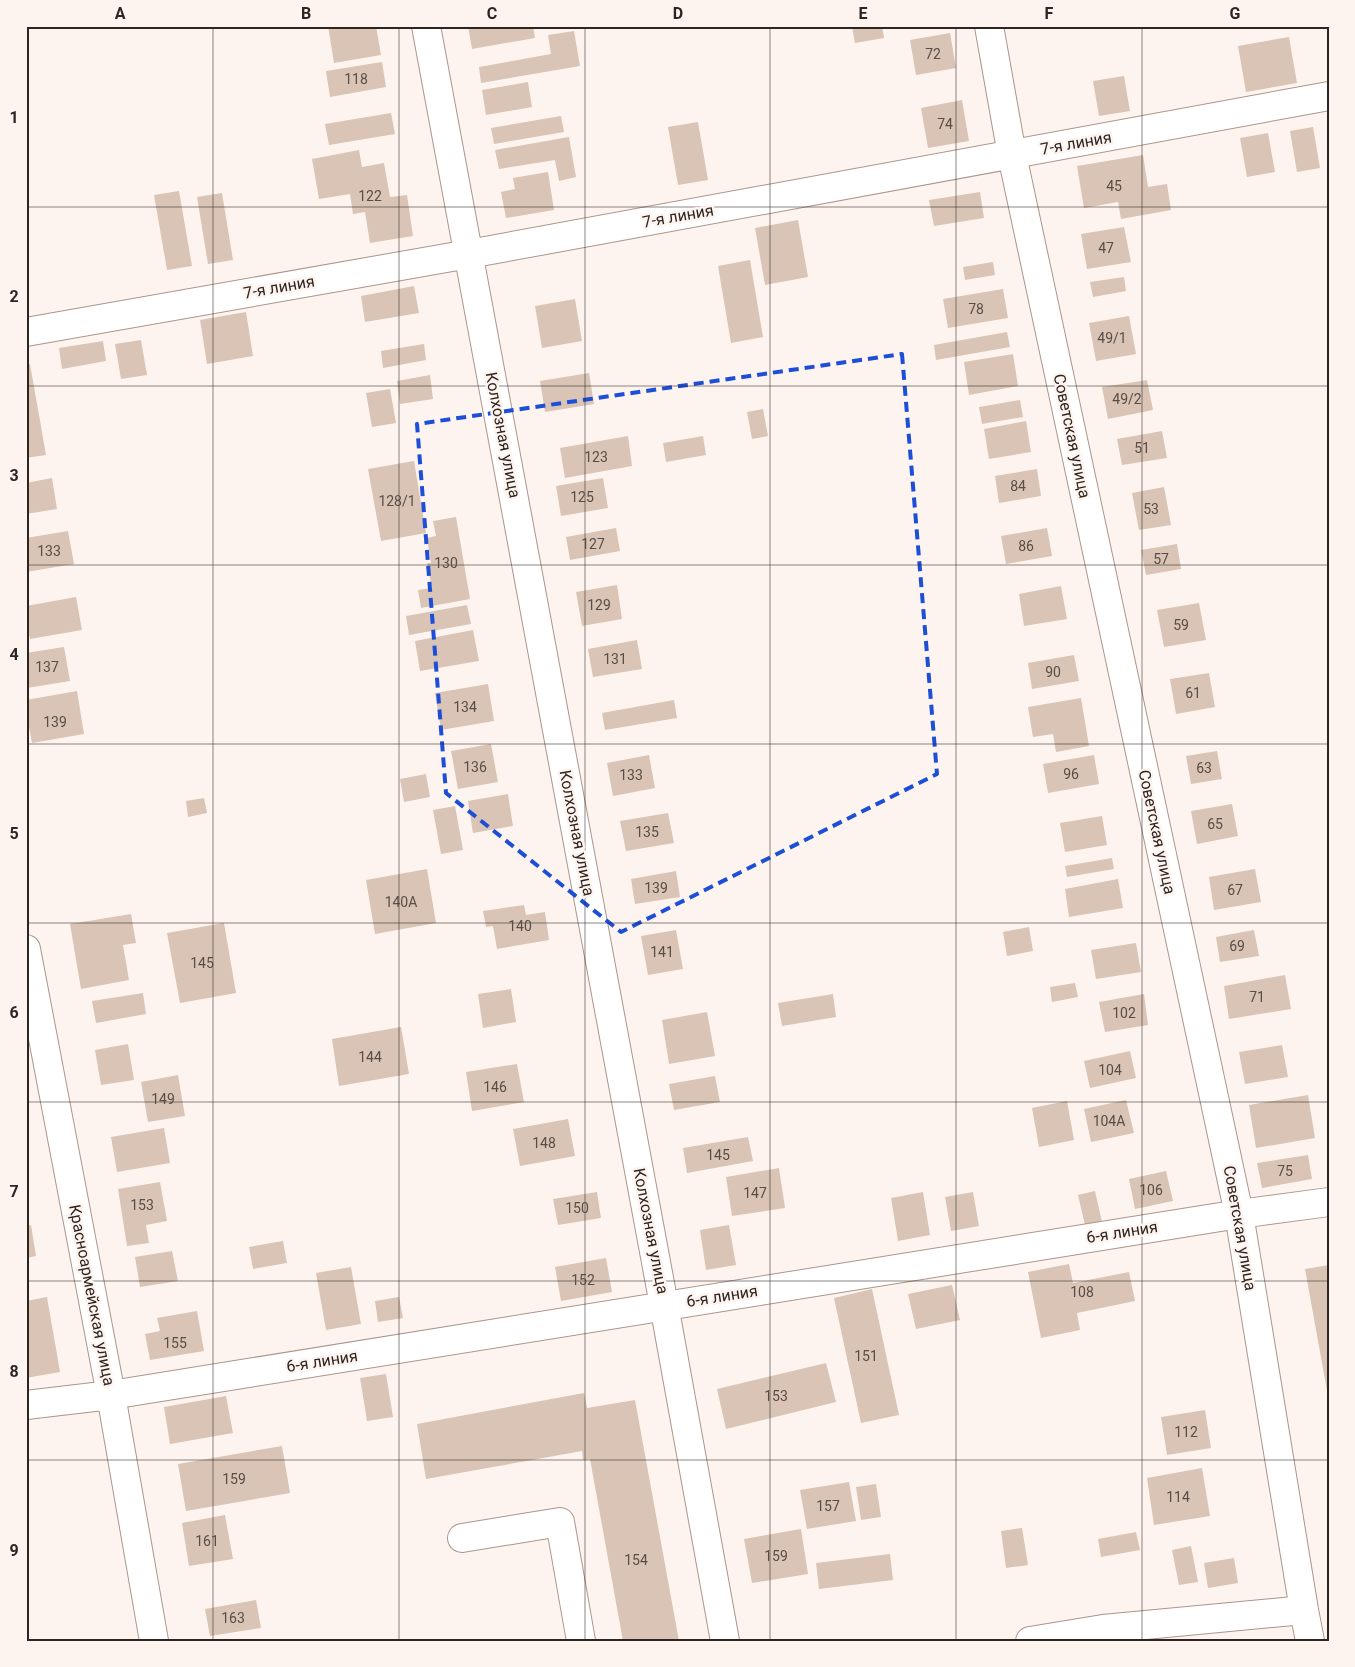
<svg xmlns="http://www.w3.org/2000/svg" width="1355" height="1667" font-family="Roboto,sans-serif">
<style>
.building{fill:#d9c4b5}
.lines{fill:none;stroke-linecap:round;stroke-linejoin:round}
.minor-casing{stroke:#ac9589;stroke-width:30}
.minor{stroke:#fff;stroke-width:28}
.marked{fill:none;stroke:#1d4ed8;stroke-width:4;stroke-dasharray:10 6;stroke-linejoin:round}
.grid{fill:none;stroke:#2e2520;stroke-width:1;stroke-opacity:0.55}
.labels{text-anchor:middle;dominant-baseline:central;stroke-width:5;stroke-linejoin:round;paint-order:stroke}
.number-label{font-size:14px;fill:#594d45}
.street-label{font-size:16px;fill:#2e2520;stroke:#fef4ef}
.neatline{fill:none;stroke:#2e2520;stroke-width:2}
.grid-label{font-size:16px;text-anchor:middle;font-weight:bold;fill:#2e2520}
</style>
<rect width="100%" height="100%" fill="#fef4ef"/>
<path class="building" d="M328 26H376L381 55 334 63Z
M468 26H533L535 38 472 49Z
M882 26 884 38 855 43 852 27Z
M574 31 580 66 481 83 479 67 551 54 548 35Z
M950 33 956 68 916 75 910 40Z
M1289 37 1297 83 1246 92 1238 46Z
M382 62 386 87 330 97 326 71Z
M1124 76 1130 111 1099 116 1093 81Z
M528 82 532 107 486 115 482 90Z
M962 100 969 141 928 148 921 108Z
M391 113 395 134 329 145 325 124Z
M561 116 564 132 494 144 491 128Z
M698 122 708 180 678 185 668 127Z
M1313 127 1320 168 1297 172 1290 131Z
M1268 133 1275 172 1247 177 1240 138Z
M569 137 576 177 559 181 555 160 499 169 495 150Z
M359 150 362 167 384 163 390 197 407 195 413 236 370 243 365 212 353 214 350 194 319 199 312 159Z
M1143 155 1148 187 1167 184 1171 210 1121 219 1118 202 1084 208 1077 166Z
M548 172 554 210 506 218 501 192 515 189 513 178Z
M179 191 192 266 167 270 154 195Z
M980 192 984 218 934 226 929 200Z
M222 193 233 260 208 264 197 197Z
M798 220 808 277 765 285 755 228Z
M1124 227 1131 262 1087 269 1081 234Z
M750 260 763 337 731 343 718 266Z
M993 262 995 275 965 280 963 267Z
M1124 277 1126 291 1093 297 1090 282Z
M414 286 419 313 365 322 361 296Z
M1003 289 1008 318 948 328 943 299Z
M575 299 582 341 542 348 535 306Z
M246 312 253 356 207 364 200 320Z
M1129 316 1136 354 1096 361 1089 323Z
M1007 332 1010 347 936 360 934 345Z
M141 340 147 375 121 379 115 344Z
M103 341 106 361 62 369 59 348Z
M424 344 426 360 383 368 381 351Z
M1013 354 1018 386 969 395 964 362Z
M30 364 46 455 26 458V365Z
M589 373 594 404 545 412 540 381Z
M430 375 433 399 400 404 397 381Z
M1147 380 1153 410 1108 419 1102 387Z
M390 389 396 423 372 427 366 393Z
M1020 400 1023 417 982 424 979 407Z
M763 409 768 436 752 439 747 412Z
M1026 421 1031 452 989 459 984 429Z
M1162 431 1167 458 1122 465 1117 439Z
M628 436 632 466 565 478 560 448Z
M703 436 706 455 666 462 663 443Z
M414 461 426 533 381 541 368 469Z
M1037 469 1041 496 999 503 995 476Z
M52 478 57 509 26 514V483Z
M603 478 608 508 561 516 556 486Z
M1164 487 1171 525 1139 530 1132 493Z
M456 517 470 599 421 608 418 590 432 588 427 563H431L427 538 436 536 433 521Z
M616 528 620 551 570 560 566 537Z
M1047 528 1052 556 1006 564 1001 536Z
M68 531 74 564 26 572V538Z
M1177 544 1181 569 1146 575 1141 550Z
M617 585 622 619 582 626 576 592Z
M1061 586 1067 619 1024 626 1019 594Z
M76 597 82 630 30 639 26 620V606Z
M1199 603 1206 640 1164 647 1157 610Z
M467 605 471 624 409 635 406 616Z
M473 630 479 661 420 671 415 641Z
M637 640 642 669 593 677 588 649Z
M64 647 70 681 27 688 26 653Z
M1074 655 1079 681 1032 689 1028 663Z
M1209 673 1215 707 1176 714 1170 679Z
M488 684 494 721 441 730 435 693Z
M77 691 84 734 32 743 26 711V700Z
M1081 698 1089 746 1056 752 1053 734 1033 737 1028 707Z
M674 700 677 718 605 730 602 713Z
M491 744 498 782 458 789 451 751Z
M1217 751 1222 779 1191 784 1186 756Z
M649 755 655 788 613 796 607 763Z
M1094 755 1099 784 1048 793 1043 764Z
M426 774 430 797 404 802 400 779Z
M508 794 513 826 473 833 468 801Z
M204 798 207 813 188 817 186 801Z
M1232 804 1238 836 1197 844 1191 811Z
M455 806 463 850 441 854 433 810Z
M668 813 674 843 626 851 620 821Z
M1102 816 1107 845 1065 852 1060 823Z
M1112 858 1114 869 1067 877 1065 866Z
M427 869 436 923 375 934 366 880Z
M1255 869 1261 902 1214 910 1209 877Z
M676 871 680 897 635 904 631 879Z
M1118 879 1123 908 1069 917 1065 889Z
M524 905 526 915 545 912 549 940 497 949 493 926 486 927 483 911Z
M131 914 136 943 123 945 129 980 81 989 70 924Z
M224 923 236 993 180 1003 167 933Z
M1029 927 1033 951 1007 956 1003 932Z
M676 930 683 969 648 975 641 936Z
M1254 930 1259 956 1220 962 1216 937Z
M1136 943 1141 972 1096 979 1091 950Z
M1285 975 1291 1009 1229 1019 1224 986Z
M1075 983 1078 997 1052 1002 1050 987Z
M511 989 516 1022 483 1028 478 994Z
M143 993 146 1014 96 1023 92 1001Z
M833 994 836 1017 782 1026 778 1003Z
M1144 994 1148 1025 1105 1032 1099 1002Z
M707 1012 715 1056 669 1064 662 1020Z
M401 1027 409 1074 339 1086 332 1039Z
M128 1044 134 1080 101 1085 95 1050Z
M1282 1045 1288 1077 1245 1084 1239 1052Z
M1130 1051 1136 1078 1090 1088 1084 1061Z
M517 1064 524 1102 472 1111 466 1072Z
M178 1075 185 1116 148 1122 141 1082Z
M715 1076 720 1102 674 1110 669 1084Z
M1308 1095 1315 1138 1256 1148 1249 1105Z
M1126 1100 1134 1133 1091 1142 1084 1109Z
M1067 1101 1074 1140 1039 1147 1032 1108Z
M568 1119 575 1156 520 1166 513 1129Z
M164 1128 170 1163 117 1172 111 1137Z
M748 1137 753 1161 687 1173 683 1148Z
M1308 1155 1312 1179 1262 1188 1257 1163Z
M779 1168 785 1208 732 1216 726 1177Z
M1166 1171 1173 1201 1135 1209 1129 1179Z
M160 1182 167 1221 146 1225 149 1243 127 1246 118 1189Z
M1095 1191 1102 1222 1085 1225 1078 1195Z
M597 1192 601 1218 558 1225 553 1199Z
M923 1192 930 1235 898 1241 891 1198Z
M973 1192 979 1226 951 1231 945 1197Z
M31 1225 36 1256 26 1258V1226Z
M729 1225 736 1265 706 1270 700 1230Z
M283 1241 287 1263 253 1269 249 1247Z
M172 1251 178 1281 140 1287 135 1257Z
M606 1258 612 1292 561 1301 555 1267Z
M1069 1264 1073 1283 1129 1272 1135 1301 1077 1313 1080 1330 1041 1338 1028 1272Z
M1329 1265V1396H1328L1305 1269Z
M351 1267 361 1324 326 1330 316 1273Z
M952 1285 960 1320 916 1329 908 1294Z
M872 1289 899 1415 861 1423 834 1298Z
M47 1297 60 1372 26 1378V1301Z
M399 1297 403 1318 378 1322 375 1301Z
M197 1311 204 1351 150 1360 145 1334 160 1331 157 1318Z
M826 1363 836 1402 726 1429 717 1389Z
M386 1374 393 1417 367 1421 360 1378Z
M584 1393 587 1408 635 1400 679 1641H623L590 1459 583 1460 582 1451 426 1479 417 1424Z
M226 1396 233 1433 170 1444 164 1407Z
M1205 1410 1211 1448 1167 1455 1161 1417Z
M282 1446 290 1493 186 1511 178 1464Z
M1202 1468 1210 1516 1154 1525 1147 1478Z
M849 1482 856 1521 807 1529 800 1490Z
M876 1484 881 1517 861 1520 856 1487Z
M225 1515 233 1559 189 1566 182 1523Z
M1022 1528 1028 1565 1006 1568 1001 1531Z
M801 1529 808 1574 752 1583 744 1539Z
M1136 1532 1140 1550 1101 1557 1098 1539Z
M1191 1546 1198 1582 1179 1585 1172 1550Z
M890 1554 893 1580 819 1589 816 1563Z
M1234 1558 1238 1583 1208 1588 1204 1563Z
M256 1600 261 1628 210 1636 205 1609Z"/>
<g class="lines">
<g class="minor-casing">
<path id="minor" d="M426 26 664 1305 725 1641
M989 26 1012 155 1239 1214 1304 1610 1310 1641
M26 332 469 254 1329 96
M26 949 111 1395 154 1641
M26 1405 111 1395 1239 1214 1329 1202
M462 1538 560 1522 581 1641
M1030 1641 1103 1629 1304 1610"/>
</g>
<use href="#minor" class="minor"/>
</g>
<path class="marked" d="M902 354 937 774 621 932 446 793 417 424Z"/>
<path class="grid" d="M213 26V1641M399 26V1641M585 26V1641M770 26V1641M956 26V1641M1142 26V1641M26 207H1329M26 386H1329M26 565H1329M26 744H1329M26 923H1329M26 1102H1329M26 1281H1329M26 1460H1329"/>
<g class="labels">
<g class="number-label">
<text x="933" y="54">72</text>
<text x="356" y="79">118</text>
<text x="945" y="124">74</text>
<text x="1114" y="186">45</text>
<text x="370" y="196">122</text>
<text x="1106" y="248">47</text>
<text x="976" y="309">78</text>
<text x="1112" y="338">49/1</text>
<text x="1127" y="399">49/2</text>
<text x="1142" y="448">51</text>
<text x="596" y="457">123</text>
<text x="1018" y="486">84</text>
<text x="582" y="497">125</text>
<text x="397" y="501">128/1</text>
<text x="1151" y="509">53</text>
<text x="593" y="544">127</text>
<text x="1026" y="546">86</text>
<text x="49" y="551">133</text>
<text x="1161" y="559">57</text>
<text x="446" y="563">130</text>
<text x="599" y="605">129</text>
<text x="1181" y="625">59</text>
<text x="615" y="659">131</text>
<text x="47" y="667">137</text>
<text x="1053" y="672">90</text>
<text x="1193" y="693">61</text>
<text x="465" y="707">134</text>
<text x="55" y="722">139</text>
<text x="475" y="767">136</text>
<text x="1204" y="768">63</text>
<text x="1071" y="774">96</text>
<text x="631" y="775">133</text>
<text x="1215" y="824">65</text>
<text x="647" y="832">135</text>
<text x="656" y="888">139</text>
<text x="1235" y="890">67</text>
<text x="401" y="902">140А</text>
<text x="520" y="926">140</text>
<text x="1237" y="946">69</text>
<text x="662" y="952">141</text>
<text x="202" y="963">145</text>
<text x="1257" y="997">71</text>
<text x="1124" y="1013">102</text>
<text x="370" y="1057">144</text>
<text x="1110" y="1070">104</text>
<text x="495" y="1087">146</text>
<text x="163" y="1099">149</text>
<text x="1109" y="1121">104А</text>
<text x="544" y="1143">148</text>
<text x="718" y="1155">145</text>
<text x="1285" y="1171">75</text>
<text x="1151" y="1190">106</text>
<text x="755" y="1193">147</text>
<text x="142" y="1205">153</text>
<text x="577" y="1208">150</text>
<text x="583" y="1280">152</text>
<text x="1082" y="1292">108</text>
<text x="175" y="1343">155</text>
<text x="866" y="1356">151</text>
<text x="776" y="1396">153</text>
<text x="1186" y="1432">112</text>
<text x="234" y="1479">159</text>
<text x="1178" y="1497">114</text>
<text x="828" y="1506">157</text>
<text x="207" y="1541">161</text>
<text x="776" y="1556">159</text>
<text x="636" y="1560">154</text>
<text x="233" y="1618">163</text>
</g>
<g class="street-label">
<text transform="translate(1076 143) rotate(-10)">7-я линия</text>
<text transform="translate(678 216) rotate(-10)">7-я линия</text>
<text transform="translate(279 287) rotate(-10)">7-я линия</text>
<text transform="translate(503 435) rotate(79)">Колхозная улица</text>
<text transform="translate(1072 436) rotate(78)">Советская улица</text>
<text transform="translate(1157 832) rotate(78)">Советская улица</text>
<text transform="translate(577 833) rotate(79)">Колхозная улица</text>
<text transform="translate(1240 1228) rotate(80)">Советская улица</text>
<text transform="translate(651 1231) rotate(79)">Колхозная улица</text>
<text transform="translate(1122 1232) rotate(-9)">6-я линия</text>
<text transform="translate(92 1295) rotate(79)">Красноармейская улица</text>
<text transform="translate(722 1296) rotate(-9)">6-я линия</text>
<text transform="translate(322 1361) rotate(-9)">6-я линия</text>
</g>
</g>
<rect width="1355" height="1667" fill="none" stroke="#fef4ef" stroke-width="55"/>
<rect x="28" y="28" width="1300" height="1612" class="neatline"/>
<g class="grid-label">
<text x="120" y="19">A</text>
<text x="306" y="19">B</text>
<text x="492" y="19">C</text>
<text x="678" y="19">D</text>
<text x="863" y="19">E</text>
<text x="1049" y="19">F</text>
<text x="1235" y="19">G</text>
<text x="14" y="123">1</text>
<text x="14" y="302">2</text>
<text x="14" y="481">3</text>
<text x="14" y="660">4</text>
<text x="14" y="839">5</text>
<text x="14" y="1018">6</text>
<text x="14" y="1197">7</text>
<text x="14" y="1377">8</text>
<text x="14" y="1556">9</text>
</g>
</svg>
